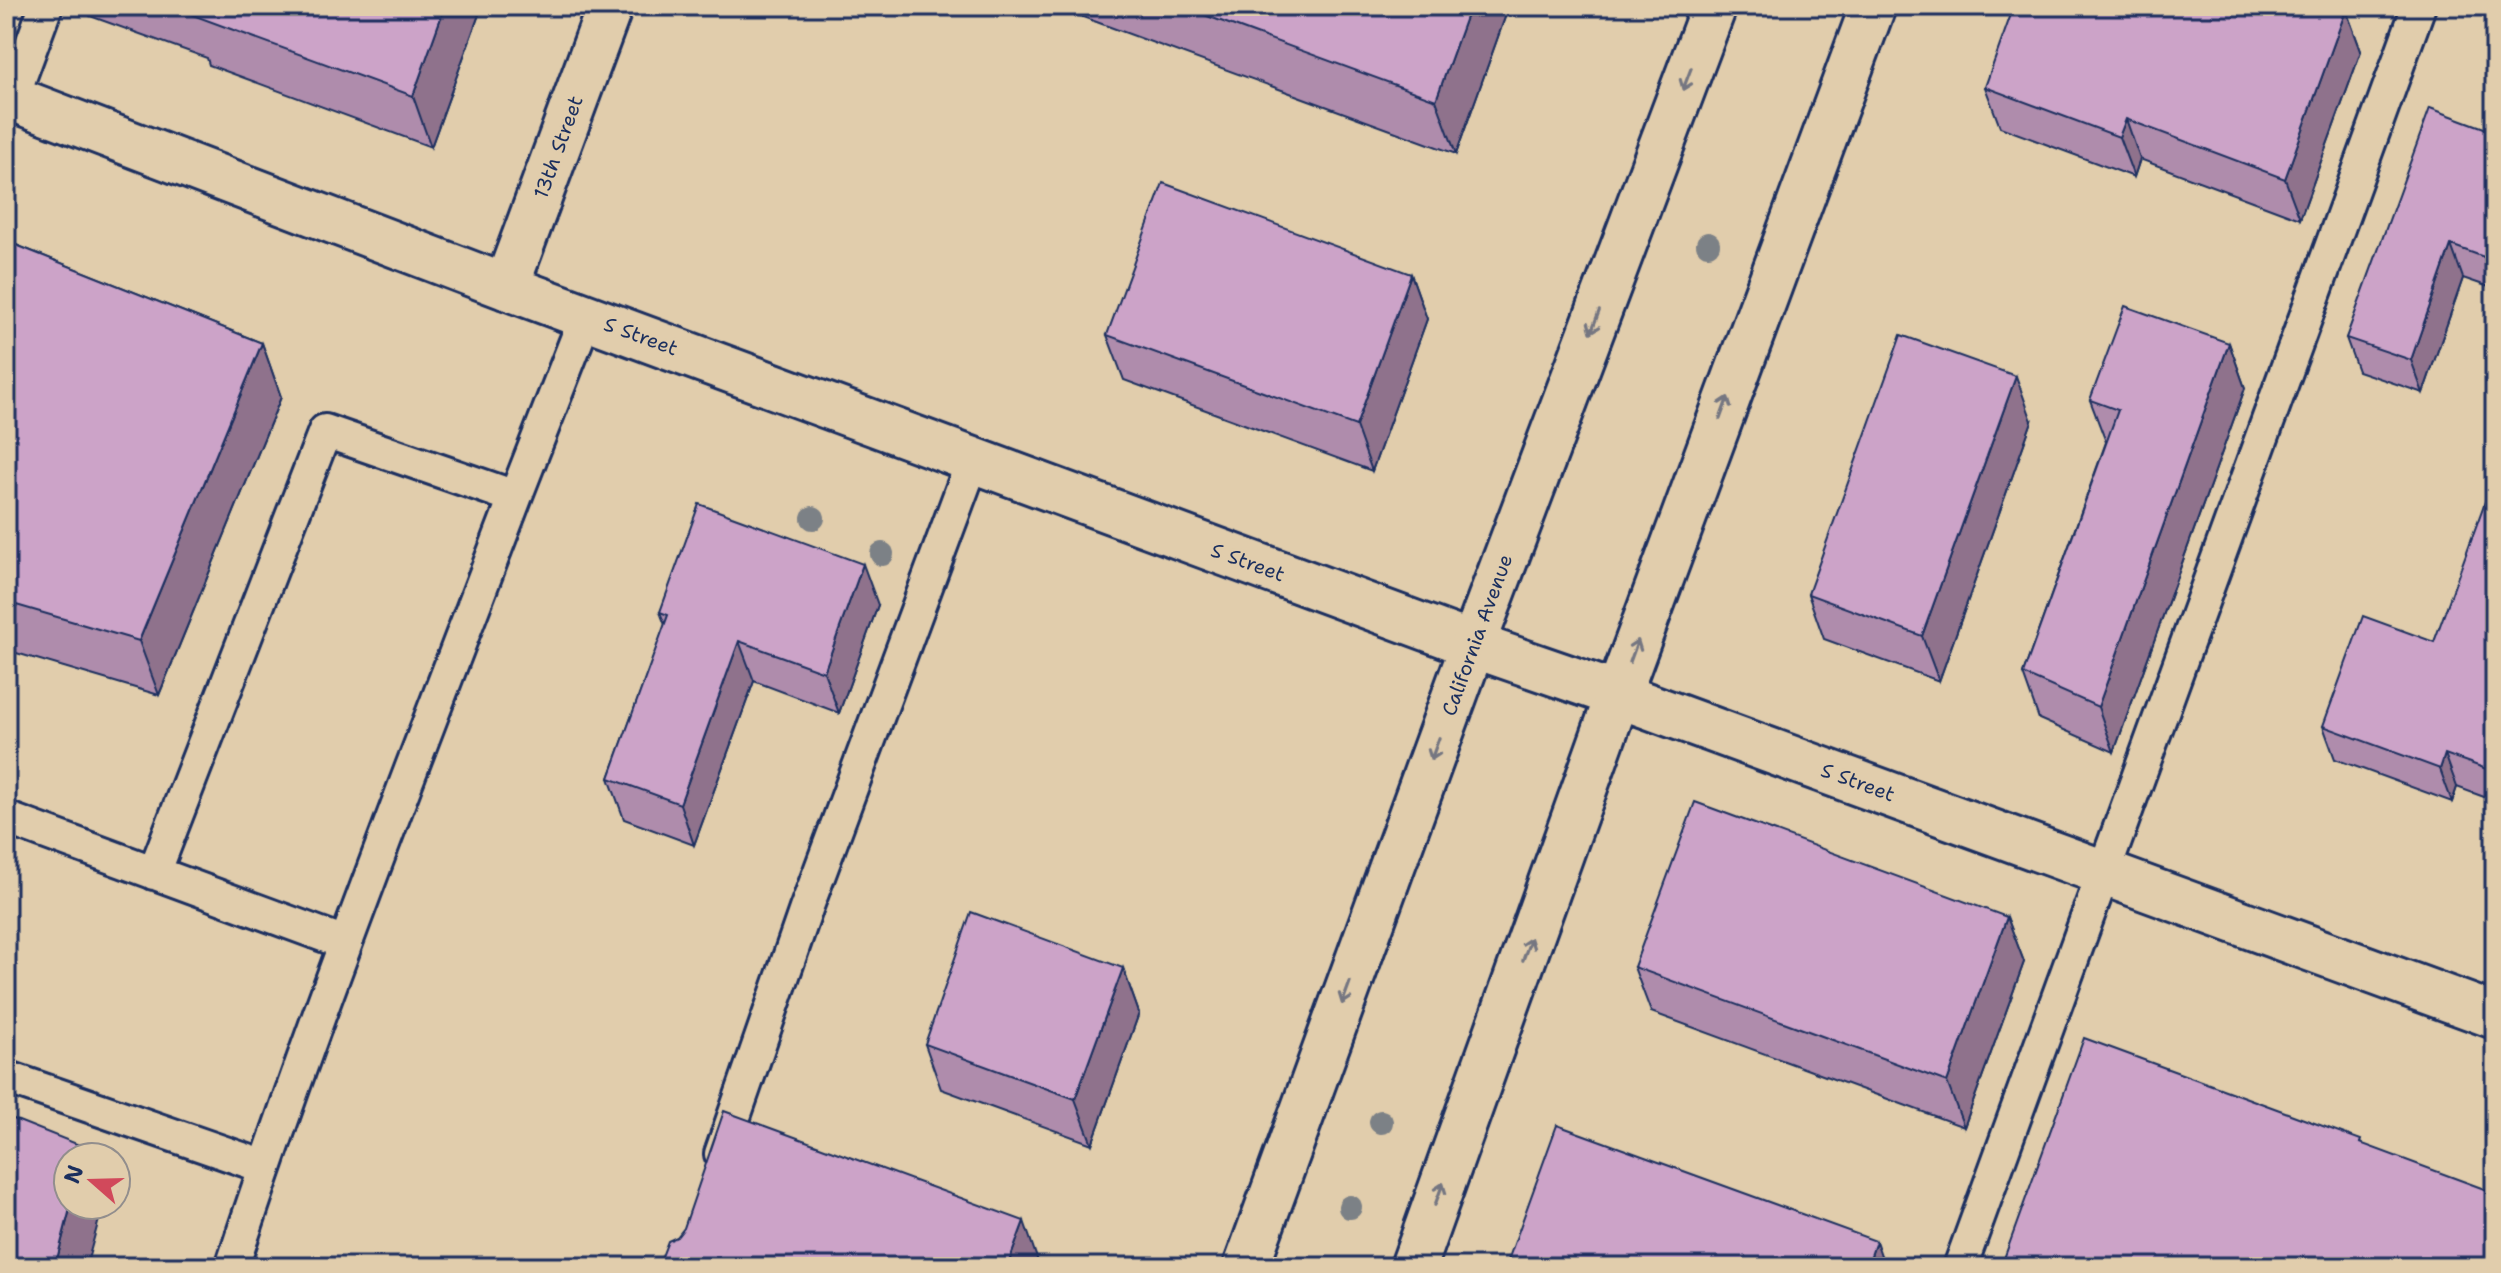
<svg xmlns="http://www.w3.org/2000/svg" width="2501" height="1273" font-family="'Shantell Sans',sans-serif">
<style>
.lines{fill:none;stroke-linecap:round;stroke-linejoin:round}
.service-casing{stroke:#1b2f5e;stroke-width:38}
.minor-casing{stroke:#1b2f5e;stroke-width:50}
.primary-casing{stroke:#1b2f5e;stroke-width:50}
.service{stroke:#e1cdac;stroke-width:32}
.minor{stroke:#e1cdac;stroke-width:44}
.primary{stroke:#e1cdac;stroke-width:44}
.tree{fill:#7c8186}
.wall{fill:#af8cac;stroke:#1b2f5e;stroke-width:2}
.shaded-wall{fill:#8f728c;stroke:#1b2f5e;stroke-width:2}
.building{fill:#cca3c8;stroke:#1b2f5e;stroke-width:2}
.oneway{stroke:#747681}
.labels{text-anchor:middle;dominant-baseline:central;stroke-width:6;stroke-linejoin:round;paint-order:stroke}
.street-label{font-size:20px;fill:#1b2f5e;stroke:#e1cdac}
</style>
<rect width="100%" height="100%" fill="#e1cdac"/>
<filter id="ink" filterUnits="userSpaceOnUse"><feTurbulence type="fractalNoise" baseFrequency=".0125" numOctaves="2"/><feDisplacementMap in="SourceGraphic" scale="16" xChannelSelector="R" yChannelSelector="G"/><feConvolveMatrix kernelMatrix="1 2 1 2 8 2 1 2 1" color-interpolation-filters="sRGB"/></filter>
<g filter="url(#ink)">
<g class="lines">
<g class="service-casing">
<path id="service" d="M12 98 46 6
M6 818 345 943
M154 873 325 431 515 497
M6 1077 265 1167
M721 1154 806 909 973 460
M232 1267C287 1098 349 933 412 767 469 616 527 466 586 316
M1960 1267 2419 6"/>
</g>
<g class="minor-casing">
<path id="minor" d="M6 96 506 287 1473 645 1618 695 2495 1016
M506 287 610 6"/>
</g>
<g class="primary-casing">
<path id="primary" d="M1246 1267 1473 645 1714 6
M1413 1267 1618 695 1873 6"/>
</g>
<use href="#service" class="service"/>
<use href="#minor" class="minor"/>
<use href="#primary" class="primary"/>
</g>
<g class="tree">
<circle cx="1708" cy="244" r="12"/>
<circle cx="813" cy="518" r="12"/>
<circle cx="882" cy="554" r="12"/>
<circle cx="1381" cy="1122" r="12"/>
<circle cx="1350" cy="1207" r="12"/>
</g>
<path class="wall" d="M87 6H482L431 147 209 65 207 58 90 16Z
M1053 6H1509L1456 154Z
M2346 10 2361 51 2300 219 2140 159 2134 177 2000 127 1985 87Z
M2495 132V289L2463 278 2423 393 2358 371 2346 338Z
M6 241 262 343 281 397 159 695 6 650Z
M1411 274 1427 319 1372 471 1124 380 1107 335Z
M2229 343 2245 388 2114 752 2039 719 2023 674 2106 442 2090 400Z
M2032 421 1939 681 1824 639 1808 594Z
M2495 502V801L2457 787 2452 802 2335 759 2323 726 2434 642Z
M878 605 839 713 754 681 694 845 624 819 609 778 665 625 660 612Z
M2007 917 2024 962 1964 1127 1651 1012 1634 967Z
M1123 968 1139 1013 1092 1144 941 1089 925 1044Z"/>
<path class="shaded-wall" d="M445 6H482L431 147 413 96Z
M1470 6H1509L1456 154 1436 100Z
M2346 10 2361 51 2300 219 2285 179Z
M2126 119 2140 159 2134 177 2119 137Z
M2451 245 2463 278 2423 393 2411 360Z
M1411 274 1427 319 1372 471 1356 426Z
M262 343 281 397 159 695 139 641Z
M2229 343 2245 388 2114 752 2098 707Z
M2016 376 2032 421 1939 681 1922 636Z
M863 564 878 605 839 713 824 672Z
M739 641 754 681 694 845 680 804Z
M2445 754 2457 787 2452 802 2440 769Z
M2007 917 2024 962 1964 1127 1947 1082Z
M1123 968 1139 1013 1092 1144 1075 1099Z
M71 1205H103L86 1267H55Z
M1024 1221 1040 1267H1007Z
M1876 1241 1885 1267H1867Z"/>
<path class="building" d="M185 6H445L413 96 190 14 192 9Z
M1180 6H1470L1436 100Z
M2014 6H2336L2346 10 2285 179 2126 119 2119 137 1985 87Z
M2430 108 2495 132V261L2451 245 2411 360 2346 338Z
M1163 183 1411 274 1356 426 1107 335Z
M6 241 262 343 139 641 6 602Z
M2125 306 2229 343 2098 707 2023 674 2118 410 2090 400Z
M1901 335 2016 376 1922 636 1808 594Z
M2486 499 2495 502V772L2445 754 2440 769 2323 726 2363 616 2434 642Z
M699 504 863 564 824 672 739 641 680 804 609 778 668 615 660 612Z
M1695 802 2007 917 1947 1082 1634 967Z
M971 912 1123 968 1075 1099 925 1044Z
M2084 1038 2361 1140 2360 1143 2495 1193V1267H2001Z
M724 1111 1024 1221 1007 1267H658L668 1241 677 1237 684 1228Z
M6 1116 87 1148 85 1157H68V1205H71L55 1267H6Z
M1557 1125 1876 1241 1867 1267H1502L1503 1265 1506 1266Z"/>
<defs><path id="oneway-shaft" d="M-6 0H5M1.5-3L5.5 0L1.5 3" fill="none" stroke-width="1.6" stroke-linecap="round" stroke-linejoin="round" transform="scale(2)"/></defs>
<g class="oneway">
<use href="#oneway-shaft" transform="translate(1687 79) rotate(111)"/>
<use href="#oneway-shaft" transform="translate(1595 322) rotate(111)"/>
<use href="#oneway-shaft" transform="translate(1724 408) rotate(-70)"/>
<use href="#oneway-shaft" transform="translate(1634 651) rotate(-70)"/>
<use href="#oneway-shaft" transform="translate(1435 749) rotate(110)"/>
<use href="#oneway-shaft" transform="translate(1527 949) rotate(-70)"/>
<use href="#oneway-shaft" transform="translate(1346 993) rotate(110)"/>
<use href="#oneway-shaft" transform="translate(1439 1194) rotate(-70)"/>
</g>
</g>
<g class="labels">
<g class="street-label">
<text transform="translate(558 147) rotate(-70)">13th Street</text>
<text transform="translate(641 336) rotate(20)">S Street</text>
<text transform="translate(1248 562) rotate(20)">S Street</text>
<text transform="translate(1477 635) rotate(-70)">California Avenue</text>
<text transform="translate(1858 782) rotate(20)">S Street</text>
</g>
</g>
<rect width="2501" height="1273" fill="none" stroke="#e1cdac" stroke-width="32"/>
<rect x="16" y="16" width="2469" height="1241" fill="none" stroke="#1b2f5e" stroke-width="3" filter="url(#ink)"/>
<g transform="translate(92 1181) rotate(290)"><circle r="38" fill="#e1cdac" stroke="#928e8d" stroke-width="2"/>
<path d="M0-6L14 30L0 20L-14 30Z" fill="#d1495b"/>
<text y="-12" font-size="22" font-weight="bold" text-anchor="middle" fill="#1b2f5e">N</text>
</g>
</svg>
